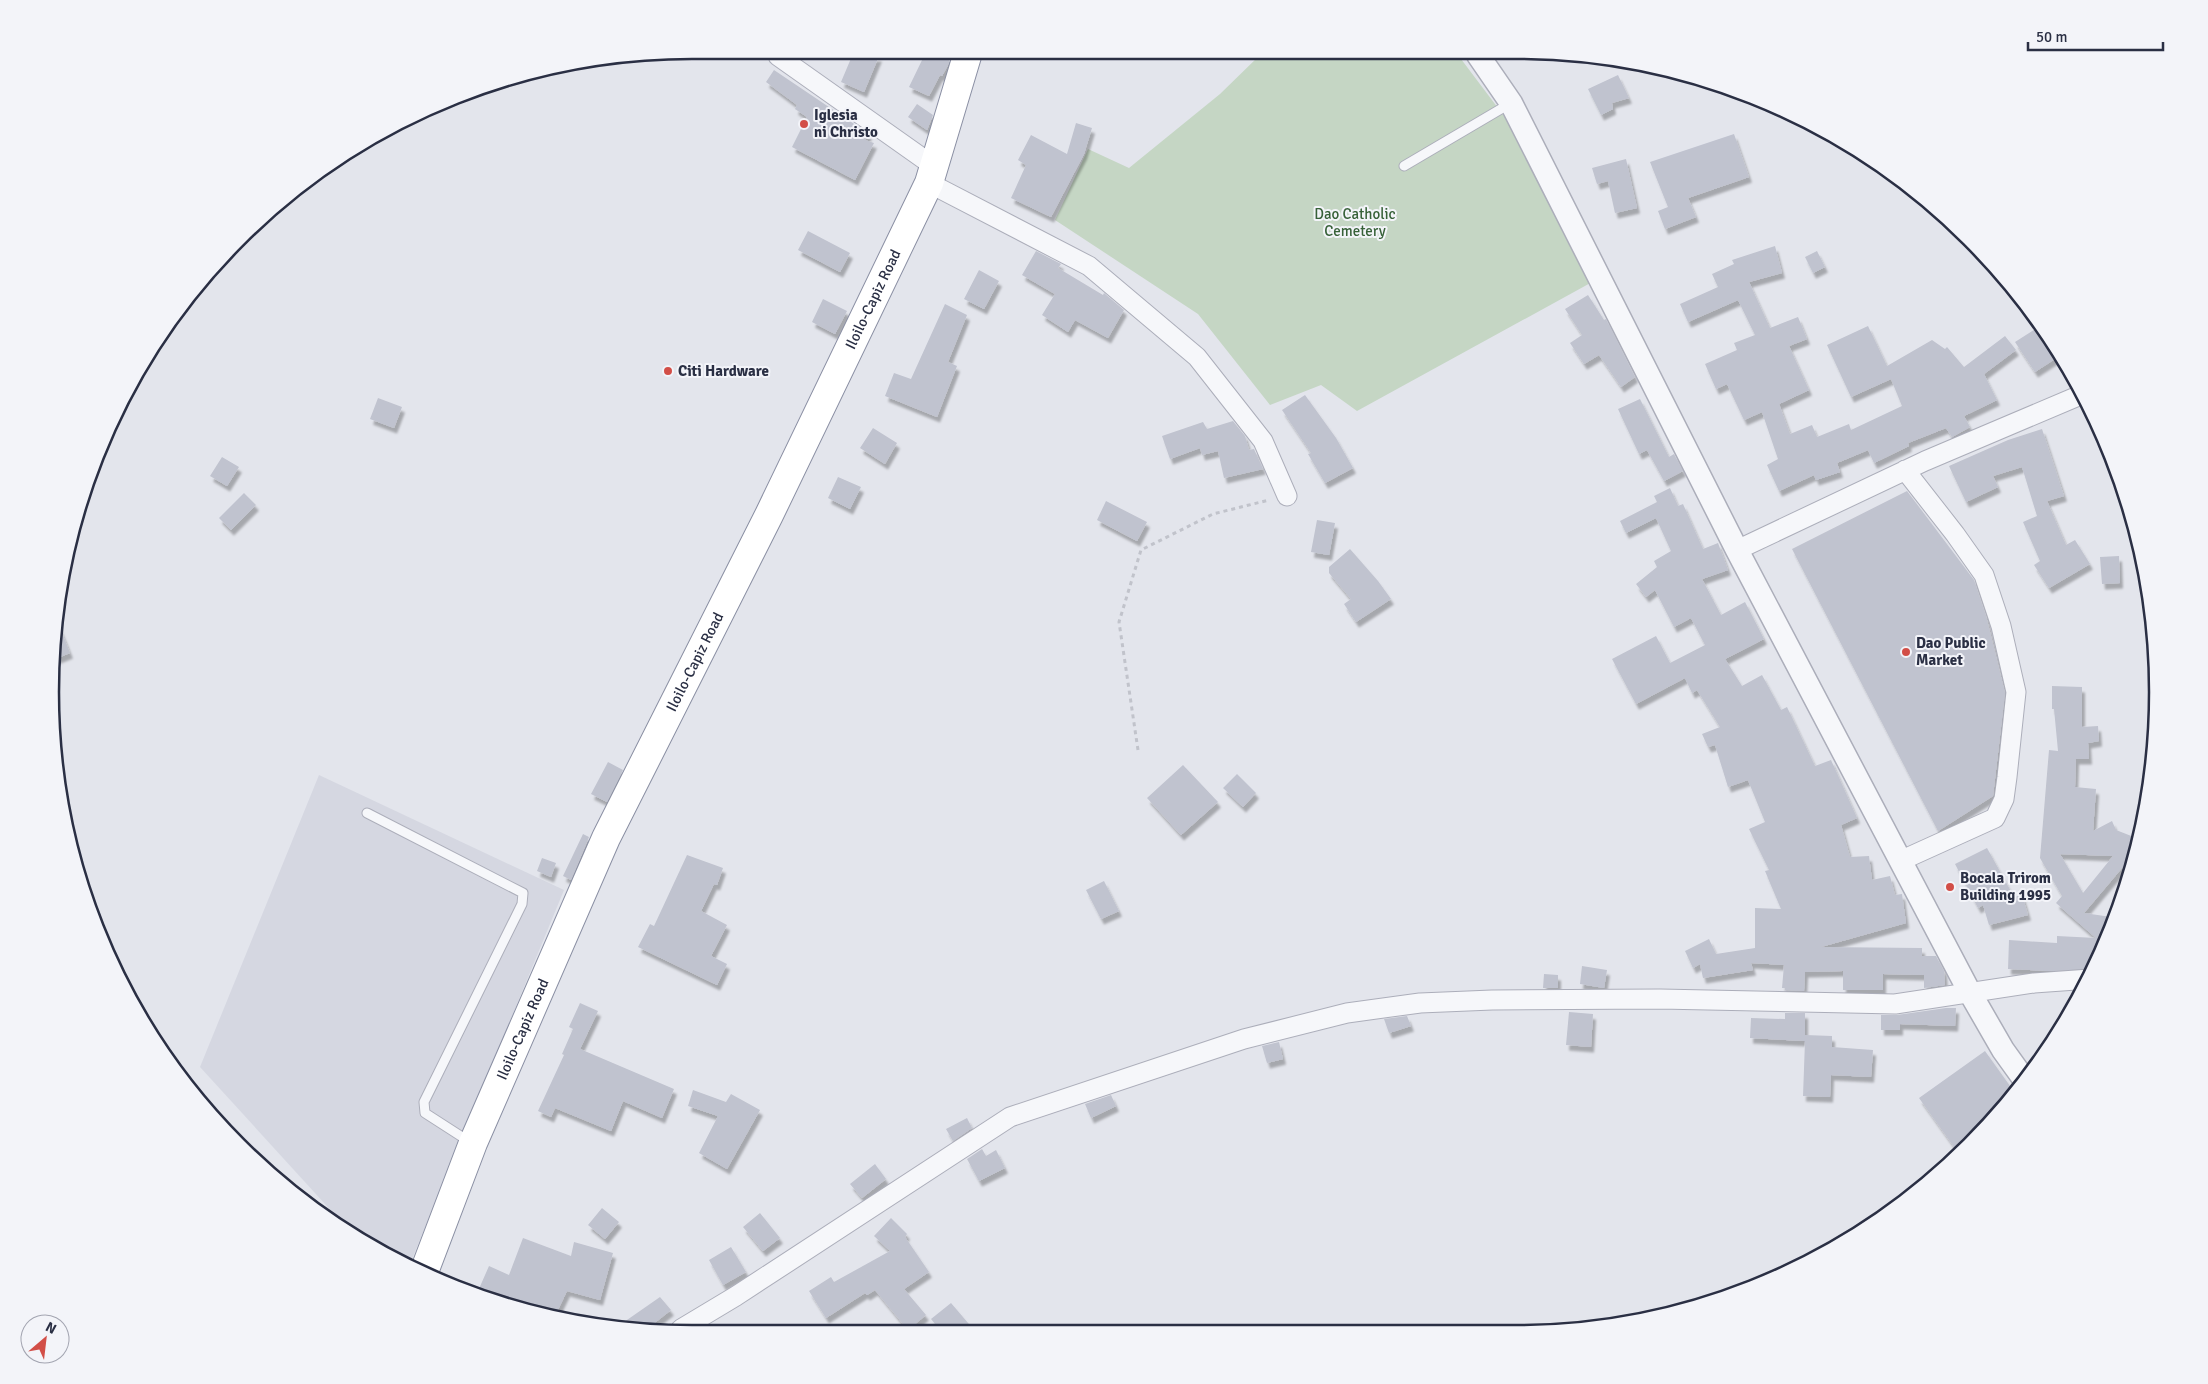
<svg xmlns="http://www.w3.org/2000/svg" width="2208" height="1384" font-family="Signika,sans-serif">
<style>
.built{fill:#d5d7e1}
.green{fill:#c5d6c4}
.building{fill:#c0c3cf;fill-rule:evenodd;filter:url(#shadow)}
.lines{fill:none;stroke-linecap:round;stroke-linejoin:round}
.service-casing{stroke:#acaeba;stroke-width:11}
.minor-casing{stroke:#acaeba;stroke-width:21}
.tertiary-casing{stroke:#acaeba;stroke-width:25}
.trunk-casing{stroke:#8a8fa3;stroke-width:30}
.path{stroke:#c1c3cb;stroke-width:3;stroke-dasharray:4 4;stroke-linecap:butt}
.service{stroke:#f6f7fa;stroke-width:9}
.minor{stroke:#f6f7fa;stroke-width:19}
.tertiary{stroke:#f6f7fa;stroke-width:22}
.trunk{stroke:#fff;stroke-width:28}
.poi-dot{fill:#d24e47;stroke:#f3f4f9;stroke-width:2}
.labels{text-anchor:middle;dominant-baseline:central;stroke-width:4;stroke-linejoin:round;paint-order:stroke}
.poi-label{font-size:15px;font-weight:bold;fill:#2a2f44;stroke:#f3f4f9;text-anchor:start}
.park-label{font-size:15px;fill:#376138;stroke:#f3f4f9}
.street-label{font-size:15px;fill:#2a2f44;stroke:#f3f4f9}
.rim{fill:none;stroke:#2a2f44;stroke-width:2.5}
</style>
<defs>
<filter id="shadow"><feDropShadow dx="3" dy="5.5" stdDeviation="1" flood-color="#0004"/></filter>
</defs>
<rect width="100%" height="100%" fill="#e3e5ec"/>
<path class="built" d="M319 775 564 890 410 1264 346 1227 200 1067Z"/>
<path class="green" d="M1260 55H1458L1507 120 1594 281 1357 411 1321 385 1270 405 1198 314 1055 220 1088 149 1129 168 1220 94Z"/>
<path class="building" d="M852 56H879L864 92 841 82Z
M924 56H951L948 65 942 76 940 75 929 96 909 87Z
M774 70 869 134 865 140 874 143 855 180 792 147 807 117 795 109 797 105 766 82Z
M1618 75 1629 98 1612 103 1613 109 1601 115 1588 89Z
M917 104 933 115 927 130 908 117Z
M1076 123 1092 128 1084 154 1051 217 1011 198 1026 165 1018 160 1031 135 1067 154Z
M1734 134 1749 177 1688 198 1696 217 1665 229 1658 211 1668 207 1650 162Z
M1626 159 1637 208 1615 213 1608 181 1597 184 1592 168Z
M808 231 850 253 840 272 798 250Z
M1775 246 1782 273 1749 282 1770 328 1798 317 1807 339 1789 346 1809 390 1779 404 1790 434 1812 425 1817 437 1849 424 1851 430 1902 406 1891 379 1851 397 1827 345 1868 326 1887 366 1932 340 1945 349 1947 347 1964 367 2005 336 2016 350 1984 374 1997 400 1964 416 1970 427 1952 437 1946 428 1908 443 1909 446 1874 463 1868 450 1837 463 1840 472 1816 480 1814 475 1779 491 1767 465 1778 459 1762 412 1744 420 1727 384 1716 389 1705 364 1737 350 1734 343 1755 335 1738 300 1688 322 1680 304 1718 287 1712 274 1734 264 1732 260Z
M1036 251 1061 264 1058 268 1103 295 1104 293 1124 310 1108 338 1075 320 1068 332 1042 315 1055 294 1022 275Z
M1817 251 1825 267 1813 273 1805 257Z
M979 270 999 281 984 309 964 299Z
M1588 295 1604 320 1606 319 1635 377 1621 387 1599 355 1584 364 1570 343 1582 335 1565 309Z
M823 299 847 311 835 334 812 322Z
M945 304 967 315 948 362 957 366 937 417 885 396 894 373 911 379Z
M2040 326 2061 355 2035 372 2015 342Z
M1305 395 1336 438 1353 468 1325 483 1308 454 1311 453 1282 410Z
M378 398 402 407 394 428 370 419Z
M1640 399 1669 457 1674 454 1683 471 1664 481 1647 450 1639 454 1618 409Z
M1233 421 1245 436 1249 450 1254 449 1263 469 1224 478 1218 451 1202 455 1200 448 1170 459 1162 436 1203 422 1207 429Z
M873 428 897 443 885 464 860 448Z
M2042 429 2064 496 2047 501 2066 545 2075 540 2090 564 2049 588 2034 565 2040 561 2023 522 2037 516 2022 467 1993 476 1998 487 1966 502 1949 466 2008 440Z
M222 457 239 467 227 486 210 476Z
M838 477 861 487 850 509 828 498Z
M1670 488 1678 506 1683 504 1703 549 1718 543 1728 570 1702 579 1721 615 1745 602 1764 639 1725 659 1742 686 1762 675 1781 710 1787 707 1815 766 1831 760 1857 818 1841 825 1850 857 1869 856 1872 880 1890 876 1895 895 1902 894 1906 923 1821 947 1922 948V956H1936L1944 971 1945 985 1924 988V975L1883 974V990H1843V971L1805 972 1804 991 1785 990V988H1782L1784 965 1751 963 1753 970 1703 978 1700 964 1693 968 1685 951 1709 939 1716 954 1755 948V908L1781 909 1765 871 1769 870 1749 829 1765 822 1748 780 1728 787 1715 745 1708 747 1702 734 1720 727 1697 690 1692 693 1685 678 1636 704 1612 659 1656 636 1670 663 1705 645 1691 618 1674 627 1655 590 1646 597 1636 584 1657 567 1654 561 1671 551 1656 518 1626 533 1620 521 1657 502 1654 496Z
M1907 491 1974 580 1986 616 2005 693 1993 796 1938 831 1792 549Z
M244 493 256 505 231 530 219 518Z
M1106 501 1147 522 1137 541 1097 520Z
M1317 520 1335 523 1329 555 1311 552Z
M1350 549 1378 581 1391 599 1356 622 1344 604 1351 599 1329 573V567Z
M2119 556 2120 583 2102 584 2100 557Z
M57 621 70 653 53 660 54 649Z
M2052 686 2082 687V727L2098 726 2099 741 2088 743 2089 759H2076L2075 787 2096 789 2093 831 2112 821 2116 830 2139 839 2131 871 2122 868 2084 913 2111 917 2109 930 2094 969 2048 971 2008 969 2009 940 2057 943V936L2096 938 2056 903 2062 896 2040 858 2049 750 2058 751 2054 709H2052ZM2060 854 2113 856 2083 893Z
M608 762 623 770 607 802 591 794Z
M1183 765 1218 802 1181 835 1147 798Z
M1237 774 1256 793 1243 807 1223 788Z
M583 834 589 837 571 880 563 876Z
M1987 848 2014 897 2022 895 2028 915 1989 925 1983 905 1978 908 1955 864Z
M687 855 723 868 717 885 714 884 701 911 727 925 711 956 727 964 717 985 638 947 650 924 654 926Z
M542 858 556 863 551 877 537 871Z
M1104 881 1119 911 1101 919 1086 890Z
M1582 966 1607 970 1604 988 1580 984Z
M1544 974 1558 975V988H1543Z
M580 1003 598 1011 580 1049 674 1089 662 1118 623 1101 611 1131 555 1108 551 1117 538 1111 564 1055 562 1054 573 1029 569 1027Z
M1946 1008H1956L1955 1026 1900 1024V1030H1881V1015H1897Z
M1569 1012 1593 1014 1591 1047 1566 1045Z
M1785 1013H1805V1035L1832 1036V1047L1873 1050 1871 1077 1831 1075 1830 1097 1803 1096 1805 1041 1750 1038 1751 1018 1785 1019Z
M1407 1016 1411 1026 1389 1033 1384 1019Z
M1279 1042 1283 1059 1267 1063 1262 1046Z
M1985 1051 2015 1093 1957 1151 1919 1098Z
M693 1090 726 1102 731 1094 760 1110 727 1169 699 1153 718 1116 688 1106Z
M1111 1095 1116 1106 1091 1118 1085 1104Z
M967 1118 972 1128 953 1141 946 1129Z
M982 1149 986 1156 996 1150 1005 1168 979 1181 967 1159Z
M875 1164 886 1179 862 1198 850 1184Z
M602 1208 619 1222 605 1239 588 1225Z
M760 1213 780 1238 763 1251 743 1227Z
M891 1218 907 1234 905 1237 929 1272 904 1289 926 1315 908 1330 875 1290 867 1295 865 1293 826 1318 809 1291 831 1277 834 1282 890 1251 874 1236Z
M523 1238 571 1256 574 1242 613 1253 600 1300 567 1291 556 1314 478 1291 489 1266 509 1275Z
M731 1247 746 1272 723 1285 709 1260Z
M660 1297 671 1310 647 1329H614Z
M951 1303 974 1330H940L931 1319Z"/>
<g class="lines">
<g class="service-casing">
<path id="service" d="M1404 166 1511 103
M367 813 523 893 522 904 424 1102 425 1113 470 1142"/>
</g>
<g class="minor-casing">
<path id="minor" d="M778 56 935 167
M929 183 1089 266 1197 357 1263 441 1287 496
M1737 550 1925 461 2083 394
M1900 861 1995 818 2004 799 2007 777 2016 692 2001 626 1984 575 1955 534 1905 470
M681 1329 736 1296 1010 1117 1244 1039 1347 1013 1420 1003 1492 1000 1660 999 1895 1004 2034 983 2090 979"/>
</g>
<g class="tertiary-casing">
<path id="tertiary" d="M1478 55 1511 103 1737 550 1969 991 2003 1050 2026 1082"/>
</g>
<g class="trunk-casing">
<g id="trunk">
<path id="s1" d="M424 1272 473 1143 606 838 769 515 929 183 967 56"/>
</g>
</g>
<path class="path" d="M1138 750 1119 622 1141 550 1213 514 1269 500"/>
<use href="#service" class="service"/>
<use href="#minor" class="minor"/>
<use href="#tertiary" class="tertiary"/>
<use href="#trunk" class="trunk"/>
</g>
<g class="poi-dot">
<circle cx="804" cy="124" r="5"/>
<circle cx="668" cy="371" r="5"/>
<circle cx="1906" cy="652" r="5"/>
<circle cx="1950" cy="887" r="5"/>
</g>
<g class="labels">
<g class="poi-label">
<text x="814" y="115">Iglesia<tspan x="814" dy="17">ni Christo</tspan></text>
<text x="678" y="371">Citi Hardware</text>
<text x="1916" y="643">Dao Public<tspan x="1916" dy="17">Market</tspan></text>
<text x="1960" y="878">Bocala Trirom<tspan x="1960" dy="17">Building 1995</tspan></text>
</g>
<g class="park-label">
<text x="1355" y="214">Dao Catholic<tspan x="1355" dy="17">Cemetery</tspan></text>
</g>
<g class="street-label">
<text stroke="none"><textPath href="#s1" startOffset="1072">Iloilo-Capiz Road</textPath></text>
<text stroke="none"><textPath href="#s1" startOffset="668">Iloilo-Capiz Road</textPath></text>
<text stroke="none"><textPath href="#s1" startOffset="262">Iloilo-Capiz Road</textPath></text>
</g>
</g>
<path d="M0 0H2208V1384H0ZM692 59H1516A633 633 0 0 1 2149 692V692A633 633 0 0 1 1516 1325H692A633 633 0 0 1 59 692V692A633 633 0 0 1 692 59Z" fill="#f3f4f9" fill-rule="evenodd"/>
<path class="rim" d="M692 59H1516A633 633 0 0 1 2149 692V692A633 633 0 0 1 1516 1325H692A633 633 0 0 1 59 692V692A633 633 0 0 1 692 59Z"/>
<g transform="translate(45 1339) rotate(28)"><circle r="24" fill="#f3f4f9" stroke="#a3a5b1"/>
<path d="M0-4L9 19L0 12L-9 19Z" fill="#d24e47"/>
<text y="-8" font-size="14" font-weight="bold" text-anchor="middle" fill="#2a2f44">N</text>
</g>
<path d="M2028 42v8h135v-8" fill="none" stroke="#2a2f44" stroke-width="2.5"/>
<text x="2036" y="42" font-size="15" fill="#2a2f44" stroke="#f3f4f9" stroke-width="4" paint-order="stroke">50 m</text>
</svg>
